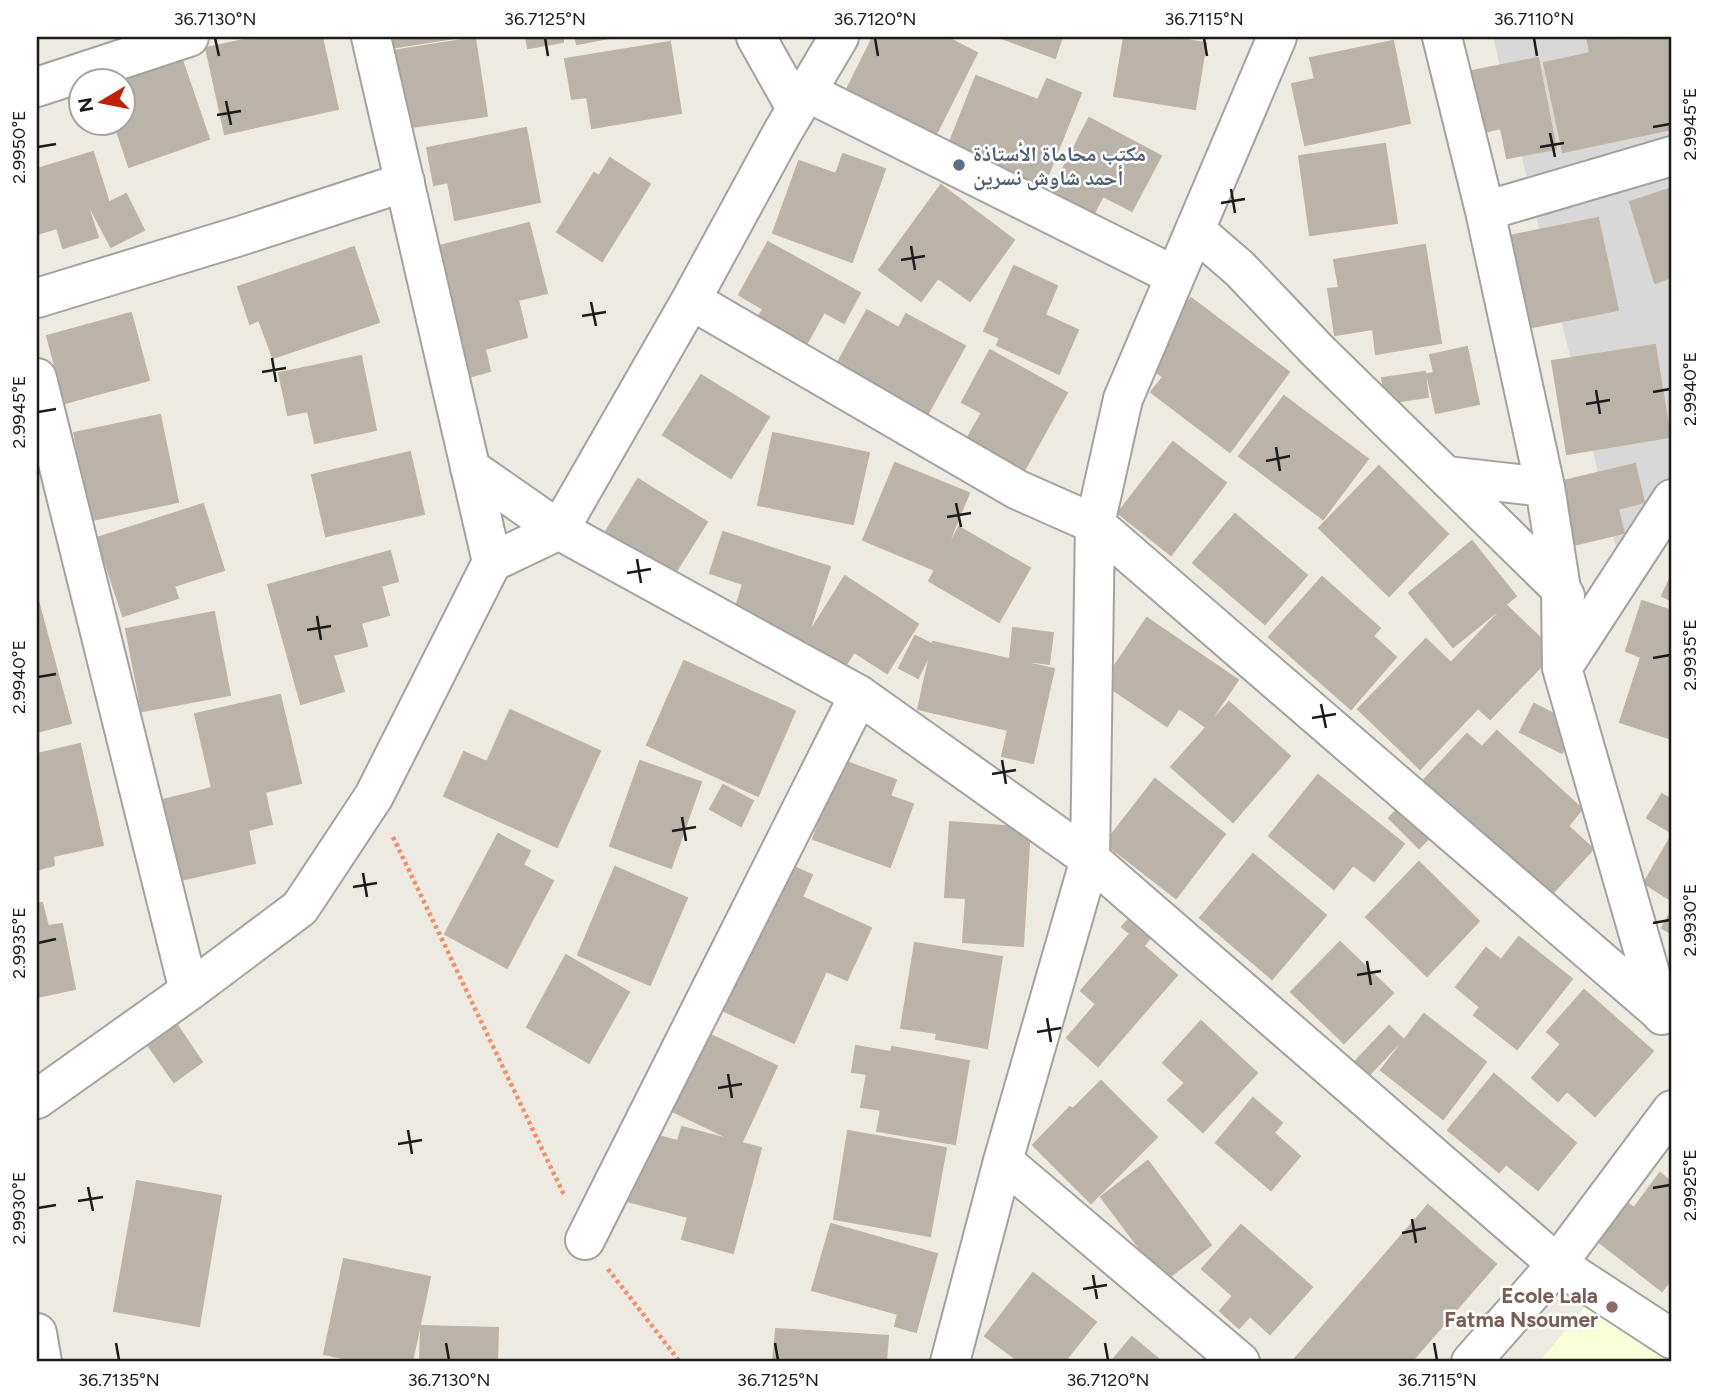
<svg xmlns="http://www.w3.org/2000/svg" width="1709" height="1399" font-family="Figtree,'Noto Naskh Arabic',sans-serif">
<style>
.residential{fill:#d9d8d8}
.education{fill:#f8fed8}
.building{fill:#b9b3aa;stroke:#beb3a4;stroke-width:2}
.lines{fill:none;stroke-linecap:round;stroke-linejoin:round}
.minor-casing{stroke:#a2a2a2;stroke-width:42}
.path{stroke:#f68c68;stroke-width:4.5;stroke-dasharray:3.5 3.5;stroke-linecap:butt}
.minor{stroke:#fff;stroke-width:38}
.ticks{fill:none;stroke:#1b1b1b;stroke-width:2.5}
.service-dot{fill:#5c6f8a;stroke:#fff;stroke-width:2.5}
.education-dot{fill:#8d6e63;stroke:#fff;stroke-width:2.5}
.labels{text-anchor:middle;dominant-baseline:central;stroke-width:5;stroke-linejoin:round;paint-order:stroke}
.service-label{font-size:21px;font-weight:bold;fill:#4e5e75;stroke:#fff;text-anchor:start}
.education-label{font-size:21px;font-weight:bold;fill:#785e54;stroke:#fff;text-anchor:end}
.neatline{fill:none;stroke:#1b1b1b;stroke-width:2.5}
.ticks-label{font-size:18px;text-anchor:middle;fill:#1b1b1b}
</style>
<rect width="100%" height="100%" fill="#edeae1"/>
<path class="residential" d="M1493 37H1672V484L1620 564Z"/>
<path class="education" d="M1605 1283 1672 1331V1362H1539Z"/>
<path class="building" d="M257 37H322L338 109 225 134 206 48Z
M388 37H461L390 48Z
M526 37H563V42L528 48Z
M575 37H614L577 44Z
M873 37H946L977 53 932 142 843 97Z
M999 37H1062L1055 58Z
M1124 37H1168L1206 43 1195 109 1114 96Z
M1587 37H1614L1615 40 1633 37H1672V129L1563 152 1544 63 1590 53Z
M475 38 487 116 404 128 392 51Z
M1393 41 1410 123 1305 145 1292 84 1315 79 1310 58Z
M670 42 681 113 592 128 587 97 572 99 565 59Z
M1538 58 1556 149 1507 158 1501 128 1484 132 1472 71Z
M182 60 209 139 129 167 114 122H122V80H120Z
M976 76 1038 100 1047 79 1081 93 1042 190 946 152Z
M1089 118 1161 156 1132 211 1103 196 1093 215 1050 194Z
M526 128 540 202 455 220 448 182 434 185 427 148Z
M1385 144 1397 223 1310 235 1299 156Z
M93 152 109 203 89 210 98 237 63 248 57 228 37 234V169Z
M843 154 885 169 852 262 773 233 799 161 836 174Z
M610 158 650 184 602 261 557 232 594 173 599 176Z
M941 185 1014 240 970 301 938 278 921 301 879 270Z
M1672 188V277L1655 283 1630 202Z
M126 194 144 230 111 247 92 211Z
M1598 218 1618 310 1523 329 1504 237Z
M529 223 547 293 518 300 527 337 485 349 490 371 465 378 432 248Z
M768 242 860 293 844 323 824 312 802 352 754 325 763 309 739 295Z
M1425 245 1441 343 1376 354 1373 329 1335 335 1328 289 1339 288 1334 260Z
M354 247 379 322 273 358 259 320 250 324 238 287Z
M1014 266 1057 286 1045 315 1078 330 1059 374 997 345 1000 338 984 331Z
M1191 298 1289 372 1230 452 1151 392 1163 377 1143 361Z
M867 310 899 328 906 314 965 346 925 419 834 369Z
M131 313 149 380 65 403 47 336Z
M1655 345 1670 437 1567 454 1552 361Z
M1467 347 1479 404 1436 413 1427 374 1434 373 1430 355Z
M990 350 1067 393 1025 469 968 437 982 413 962 402Z
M361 356 376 430 315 443 308 411 288 415 279 373Z
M1425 372 1428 397 1386 403 1382 378Z
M701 375 769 417 731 478 663 435Z
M1284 396 1368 459 1323 519 1239 456Z
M160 415 178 502 92 520 74 433Z
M773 433 869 453 853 524 758 505Z
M1173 442 1226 483 1171 555 1118 513Z
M410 452 424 514 326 536 312 475Z
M895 463 969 493 937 571 863 540Z
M1635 464 1644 502 1618 509 1624 533 1569 546 1555 483Z
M1379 466 1448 534 1389 596 1319 528Z
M638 479 707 522 673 576 605 533Z
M203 504 224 570 174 586 178 598 123 616 97 538Z
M1235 514 1307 575 1265 624 1193 563Z
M959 527 1030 568 999 622 929 581Z
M723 532 830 567 806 641 733 617 743 584 710 573Z
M1472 541 1516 596 1453 647 1409 593Z
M390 551 398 581 381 586 389 615 361 623 367 646 333 655 344 691 301 704 268 585Z
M1672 574V601L1662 596Z
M845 576 918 624 887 673 854 652 845 666 805 640Z
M1322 577 1380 628 1373 636 1396 657 1351 709 1269 637Z
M37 597 71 723 37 732Z
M1642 601 1672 611V739L1620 722 1641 657 1626 651Z
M1506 605 1555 652 1490 719 1478 708 1420 769 1358 709 1426 639 1451 663Z
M214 612 230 695 142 711 126 629Z
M1147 618 1238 680 1206 727 1179 708 1167 726 1103 683Z
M1013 628 1053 633 1049 664 1010 659Z
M915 636 934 645 918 678 899 668Z
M933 642 1054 669 1033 763 1002 756 1008 730 918 709Z
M684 661 795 711 758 796 647 745Z
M280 695 301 783 265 792 272 824 248 830 255 863 172 882 154 802 212 788 195 714Z
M1229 702 1290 756 1233 822 1171 767Z
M1534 704 1576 725 1562 753 1520 732Z
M510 710 600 751 557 847 444 796 464 752 487 762Z
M1497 731 1582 809 1568 826 1593 849 1548 898 1422 782 1467 734 1482 747Z
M80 744 103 845 53 856 54 865 37 870V754Z
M841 760 896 780 890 796 913 804 890 867 813 839Z
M640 761 701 782 671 868 610 846Z
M1318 775 1404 844 1374 881 1353 865 1334 889 1269 836Z
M1155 779 1225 834 1176 898 1105 843Z
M723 785 753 801 741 826 710 809Z
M1662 794 1672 800V833L1647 818Z
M1410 796 1441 826 1419 848 1389 818Z
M950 822 1030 828 1023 946 963 942 966 898 945 897Z
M498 834 530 851 523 865 553 881 507 968 445 934Z
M1672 835V901L1644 883Z
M1253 854 1326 915 1272 979 1200 918Z
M780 861 812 875 802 897 871 928 847 980 826 971 794 1043 711 1005Z
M1419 862 1479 921 1427 976 1366 917Z
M615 867 687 898 650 985 578 955Z
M42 903 48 926 62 924 75 989 37 997V904Z
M1143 903 1164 922 1144 945 1122 927Z
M1672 910V934L1662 928Z
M1130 934 1177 975 1098 1066 1067 1038 1096 1004 1081 991Z
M1519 937 1572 979 1517 1049 1474 1015 1480 1007 1456 987 1486 948 1501 960Z
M1340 942 1393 993 1344 1043 1291 992Z
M915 943 1002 957 987 1048 936 1039 937 1033 901 1028Z
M566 955 629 992 589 1063 527 1027Z
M1584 990 1653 1051 1595 1116 1567 1091 1558 1101 1532 1078 1561 1044 1547 1032Z
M1424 1014 1486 1062 1443 1119 1381 1070Z
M1201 1021 1257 1073 1203 1132 1168 1100 1185 1083 1163 1063Z
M177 1025 202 1062 174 1082 148 1045Z
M1389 1026 1403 1039 1365 1079 1351 1066Z
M704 1032 777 1066 741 1144 668 1109Z
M856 1046 891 1052 892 1047 969 1061 955 1144 877 1131 881 1110 861 1107 867 1074 852 1072Z
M1494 1074 1576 1143 1538 1190 1506 1164 1499 1172 1448 1130Z
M1101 1081 1157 1137 1091 1203 1033 1145 1070 1107 1073 1109Z
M1253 1098 1282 1123 1274 1133 1300 1156 1271 1190 1216 1143Z
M682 1127 761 1148 733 1253 682 1239 688 1217 627 1201 646 1133 678 1141Z
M848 1131 946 1148 930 1236 834 1219Z
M1148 1161 1211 1245 1164 1281 1101 1197Z
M1660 1173 1672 1183V1278L1662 1291 1594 1238 1623 1200 1634 1208Z
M137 1181 221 1196 199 1326 114 1311Z
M1428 1205 1496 1264 1412 1361 1408 1358 1404 1362H1292Z
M831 1224 937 1254 916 1332 895 1326 898 1314 812 1290Z
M1241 1225 1312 1287 1270 1334 1250 1316 1239 1328 1220 1311 1233 1296 1202 1269Z
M344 1259 430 1277 412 1362H360L324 1354Z
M1033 1273 1096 1322 1064 1362H1020L985 1336Z
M421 1326 498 1328 497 1362H420Z
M776 1329 888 1336 886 1362H773Z
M1132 1337 1162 1362H1111Z"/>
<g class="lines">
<g class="minor-casing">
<path id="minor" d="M371 37 492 562
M756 37 796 108
M1442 37 1485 211 1545 487 1561 589 1562 668 1662 1015
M37 87 189 37
M807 92 1175 276
M1485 211 1672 156
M1196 231 1240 269 1317 350 1561 589 1565 596
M37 298 240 236 405 182
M691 300 1018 490 1095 524 1660 1012H1672
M37 378 189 991
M470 468 559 530 859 695 1090 859 1557 1264 1672 1339
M1447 476 1545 487
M1562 668 1672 499
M37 1099 189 991 300 908 374 796 492 562 559 530 691 300 782 133 839 37
M1003 1161 1240 1362
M585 1240 859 695
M37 1333 42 1362
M950 1362 1003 1161 1090 859 1095 524 1123 399 1277 37
M1471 1362 1557 1264 1672 1110"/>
</g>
<path class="path" d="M393 837 564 1195
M608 1269 680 1362"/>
<use href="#minor" class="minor"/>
</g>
<path class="ticks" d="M215 38 219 56M545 38 548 56M875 38 878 56M1204 38 1207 56M1534 38 1537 56M226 101 231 125M217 115 241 111M1653 127 1670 124M1550 133 1555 157M38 147 56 144M1540 147 1564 143M1231 189 1235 213M1221 203 1245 199M911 246 915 270M901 260 925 256M591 302 596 326M582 316 606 312M272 358 276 382M262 372 286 368M1596 390 1600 414M1653 392 1670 389M1586 404 1610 400M38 412 56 409M1276 447 1280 471M1266 461 1290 456M956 503 961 527M947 517 971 513M637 559 641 583M627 573 651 569M317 616 321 640M307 630 331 626M1653 658 1670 655M38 677 56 674M1321 704 1326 728M1312 718 1336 714M1002 760 1006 784M992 774 1016 770M682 817 686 841M672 831 696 827M363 873 367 897M353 887 377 883M1653 923 1670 920M38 943 56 939M1367 961 1371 985M1357 975 1381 971M1047 1018 1051 1042M1037 1032 1061 1028M728 1074 732 1098M718 1088 742 1084M408 1130 412 1154M398 1144 422 1140M88 1187 93 1211M1653 1188 1670 1185M78 1201 103 1197M38 1208 56 1205M1412 1219 1416 1243M1402 1233 1426 1228M1093 1275 1097 1299M1083 1289 1107 1285M116 1343 119 1360M446 1343 449 1360M775 1343 778 1360M1105 1343 1108 1360M1434 1343 1437 1360"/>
<circle class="service-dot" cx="959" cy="165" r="7"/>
<circle class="education-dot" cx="1612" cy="1307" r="7"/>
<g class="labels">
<g class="service-label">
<text x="973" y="153">مكتب محاماة الأستاذة<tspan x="973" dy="24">أحمد شاوش نسرين</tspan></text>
</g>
<g class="education-label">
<text x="1598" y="1295">Ecole Lala<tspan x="1598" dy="24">Fatma Nsoumer</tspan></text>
</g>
</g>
<rect width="1709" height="1399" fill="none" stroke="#ffffff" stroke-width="77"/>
<g transform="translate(102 102) rotate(260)"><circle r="33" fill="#ffffff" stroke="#a4a4a4" stroke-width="2"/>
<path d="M0-5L12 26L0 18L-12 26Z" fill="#c12105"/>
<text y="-10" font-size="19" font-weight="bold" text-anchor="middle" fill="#1b1b1b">N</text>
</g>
<rect x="38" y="38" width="1632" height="1322" class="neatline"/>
<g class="ticks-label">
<text x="215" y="25">36.7130°N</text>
<text x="545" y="25">36.7125°N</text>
<text x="875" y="25">36.7120°N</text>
<text x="1204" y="25">36.7115°N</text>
<text x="1534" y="25">36.7110°N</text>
<text transform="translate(1690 124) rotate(-90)" y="6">2.9945°E</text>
<text transform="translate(19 147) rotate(-90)" y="6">2.9950°E</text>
<text transform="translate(1690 389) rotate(-90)" y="6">2.9940°E</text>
<text transform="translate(19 412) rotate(-90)" y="6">2.9945°E</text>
<text transform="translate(1690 655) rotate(-90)" y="6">2.9935°E</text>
<text transform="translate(19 677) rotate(-90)" y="6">2.9940°E</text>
<text transform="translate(1690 920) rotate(-90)" y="6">2.9930°E</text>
<text transform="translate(19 943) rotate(-90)" y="6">2.9935°E</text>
<text transform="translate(1690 1185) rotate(-90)" y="6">2.9925°E</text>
<text transform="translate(19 1208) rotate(-90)" y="6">2.9930°E</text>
<text x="119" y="1386">36.7135°N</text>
<text x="449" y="1386">36.7130°N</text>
<text x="778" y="1386">36.7125°N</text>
<text x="1108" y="1386">36.7120°N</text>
<text x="1437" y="1386">36.7115°N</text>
</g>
</svg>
